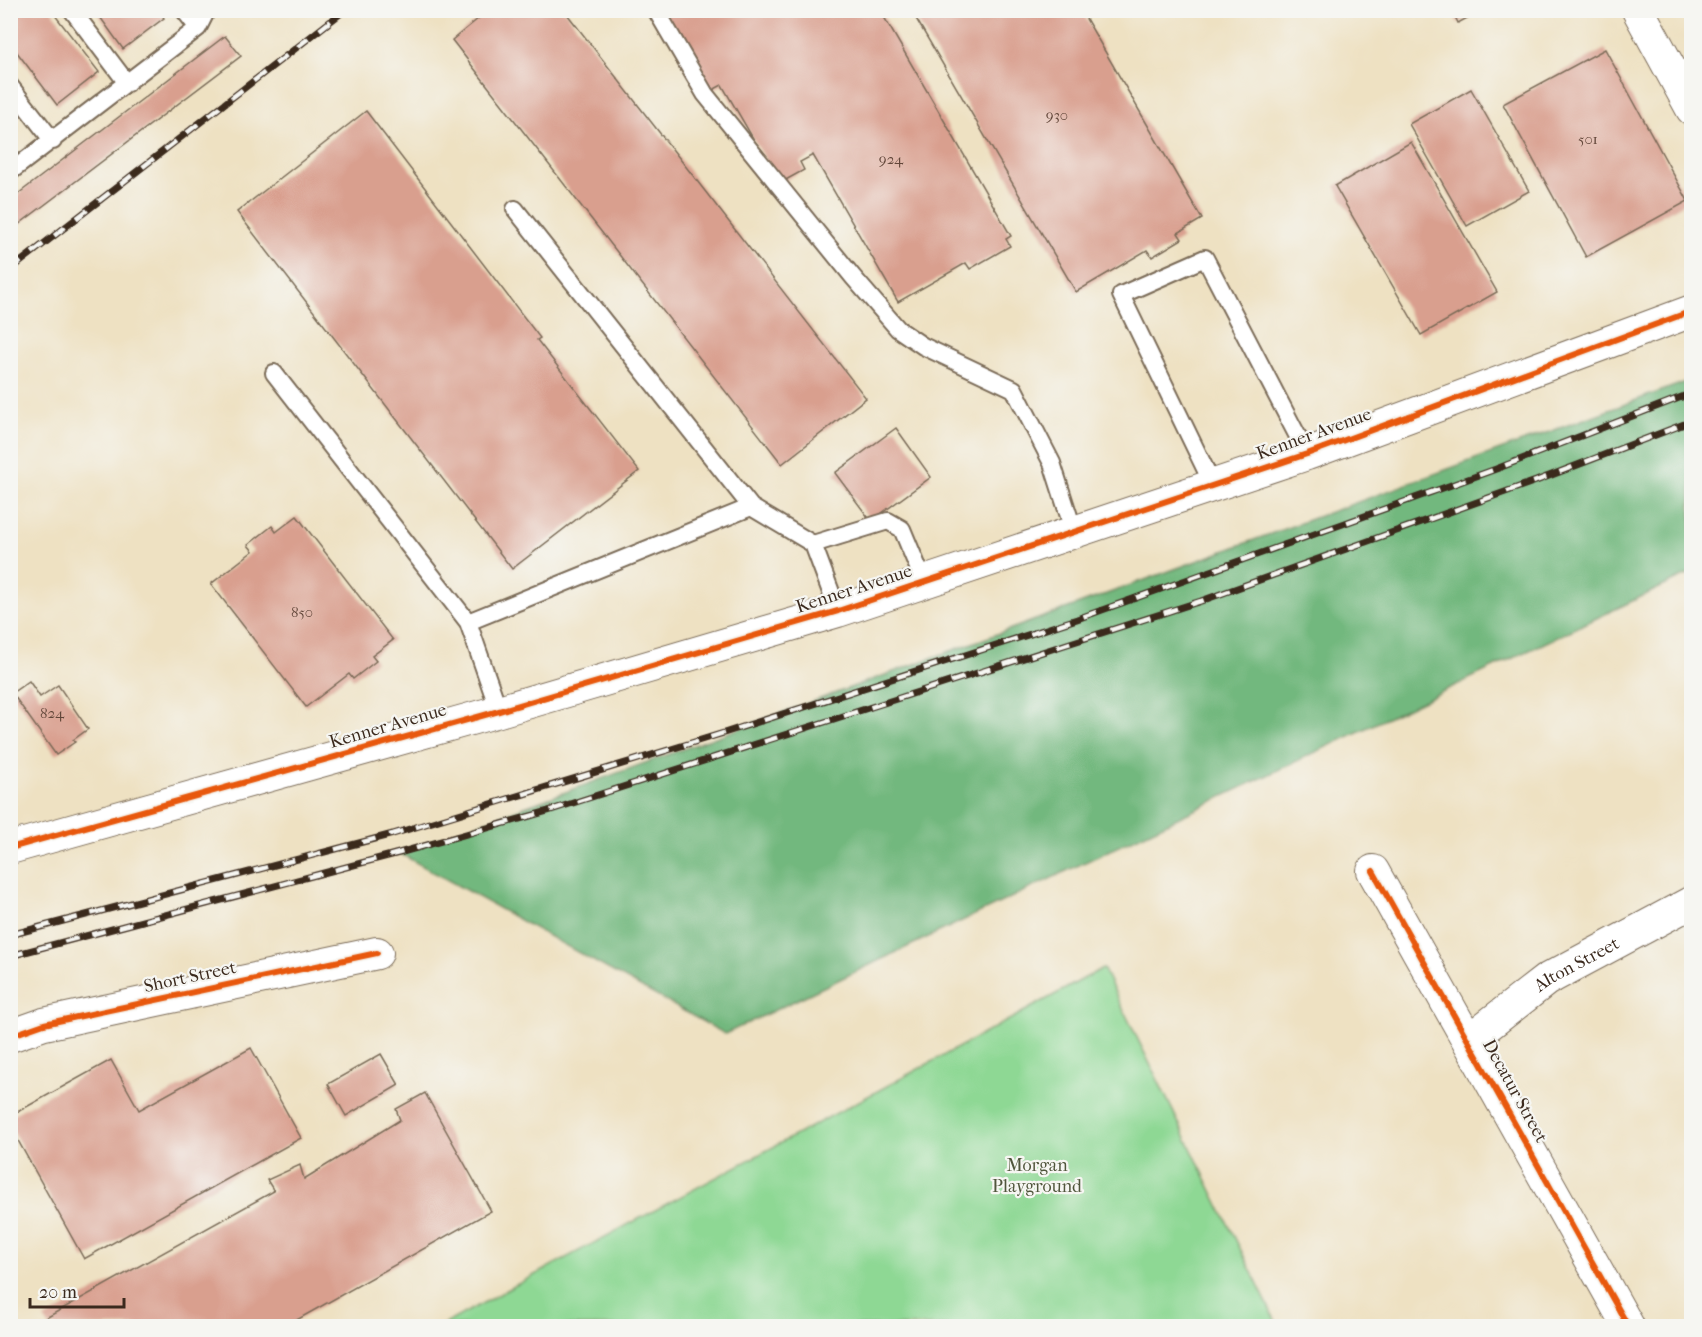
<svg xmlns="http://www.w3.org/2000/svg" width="1702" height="1337" font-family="'IM FELL French Canon',serif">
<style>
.green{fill:#8ed894;stroke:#648159;stroke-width:1.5}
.forest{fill:#72b87e;stroke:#56714e;stroke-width:1.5}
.building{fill:#d99f8e}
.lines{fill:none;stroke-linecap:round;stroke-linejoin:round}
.service-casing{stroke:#7a6a57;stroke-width:20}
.minor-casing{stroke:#7a6a57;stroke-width:34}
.service{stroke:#fff;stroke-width:16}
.minor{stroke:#fff;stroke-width:32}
.rail-casing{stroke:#3b2a1e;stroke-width:7}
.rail{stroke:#f6f6f2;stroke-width:4.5;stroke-dasharray:14;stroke-linecap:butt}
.cycleway-casing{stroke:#f6f6f2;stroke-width:10}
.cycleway{stroke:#e8590c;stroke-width:6}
.labels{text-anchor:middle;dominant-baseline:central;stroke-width:4.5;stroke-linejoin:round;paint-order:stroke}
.number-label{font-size:15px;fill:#62473a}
.street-label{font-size:18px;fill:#3b2a1e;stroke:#f6f6f2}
.park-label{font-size:18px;fill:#50563c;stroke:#f6f6f2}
</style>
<rect width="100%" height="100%" fill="#f6f6f2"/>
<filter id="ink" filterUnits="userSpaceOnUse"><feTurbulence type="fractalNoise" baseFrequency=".0167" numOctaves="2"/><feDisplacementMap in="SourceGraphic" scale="12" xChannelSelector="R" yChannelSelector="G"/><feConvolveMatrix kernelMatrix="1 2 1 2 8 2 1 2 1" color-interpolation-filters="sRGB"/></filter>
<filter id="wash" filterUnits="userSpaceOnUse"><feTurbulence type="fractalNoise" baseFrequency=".008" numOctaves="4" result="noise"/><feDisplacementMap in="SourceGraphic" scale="24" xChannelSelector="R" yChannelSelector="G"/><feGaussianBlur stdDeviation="1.35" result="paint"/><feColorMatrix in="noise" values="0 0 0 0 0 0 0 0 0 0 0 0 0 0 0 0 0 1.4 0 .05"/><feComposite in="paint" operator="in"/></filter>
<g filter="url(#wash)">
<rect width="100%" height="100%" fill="#eee1c2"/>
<path class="green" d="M1103 968 1278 1326H441C661 1205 884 1090 1103 968Z"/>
<path class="forest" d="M1691 380V573L725 1034 399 853Z"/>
<g id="blocks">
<path class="building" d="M10 10H51L99 72 57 105 10 43Z
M95 10H159L164 18 123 49Z
M489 10H564L866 398 782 464 452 40Z
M662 10H880L1011 236 1006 239 1010 246 970 269 966 263 898 302 813 155 800 162 804 170 782 182 775 176 722 85 709 92Z
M911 10H1081L1202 219 1178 233 1182 239 1152 257 1147 250 1076 292Z
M1452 10H1482L1458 23Z
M1509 10H1523L1512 16Z
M225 36 241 56 10 231V200Z
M1605 49 1688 201 1586 257 1503 104Z
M1471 89 1529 191 1467 226 1409 124Z
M366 111 540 338 537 340 639 471 512 569 237 212Z
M1411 142 1497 292 1421 335 1335 186Z
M896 428 931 477 871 521 835 473Z
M297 516 393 640 372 656 376 661 353 679 349 674 306 707 211 584 253 551 248 545 272 526 276 532Z
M29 681 40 697 58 685 88 729 73 740 75 742 56 755 12 693Z
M251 1048 301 1138 84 1259 10 1126V1116L111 1060 139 1110Z
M381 1054 399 1085 346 1116 328 1084Z
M425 1093 491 1211 286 1326H49L44 1319 274 1191 267 1180 300 1165 304 1179 400 1120 396 1109Z"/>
</g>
</g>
<g filter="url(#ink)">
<use href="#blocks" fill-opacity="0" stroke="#7a6a57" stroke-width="1.5"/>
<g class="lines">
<g class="service-casing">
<path id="service" d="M72 10 127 83
M656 10 705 94 853 277 898 329 923 346 1014 389 1052 463 1074 532
M198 28 207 10
M10 86 53 141
M10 172 198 28 184 10
M515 209 751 507
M274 373 468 622
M1213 485 1121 295 1205 258 1307 454
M838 611 813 544 888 521 902 529 924 582
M499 711 468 622 751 507 813 544"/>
</g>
<g class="minor-casing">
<g id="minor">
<path d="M1638 10 1692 109"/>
<path d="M10 848 499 711 838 611 1307 454 1692 311"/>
<path d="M1373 871 1628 1326"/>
<path d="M10 1036 44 1024 377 953"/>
<path id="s1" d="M1469 1040 1546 980 1692 902"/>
</g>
</g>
<use href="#service" class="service"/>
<use href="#minor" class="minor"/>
<g class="rail-casing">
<path id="rail" d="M10 270 345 10
M10 935 393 834 727 732 1077 619 1496 469 1692 393
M10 956 399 853 548 811 1201 601 1536 481 1692 421"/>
</g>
<use href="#rail" class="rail"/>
<g class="cycleway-casing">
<path id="cycleway" d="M10 848 499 711 838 611 1307 454 1692 311
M1373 871 1628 1326
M10 1036 44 1024 377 953"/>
</g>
<use href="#cycleway" class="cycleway"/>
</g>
</g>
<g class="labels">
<g class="number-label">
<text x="1057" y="115">930</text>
<text x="1588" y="139">501</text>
<text x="891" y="159">924</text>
<text x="302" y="612">850</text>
<text x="52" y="713">824</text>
</g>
<g class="street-label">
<text transform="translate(1314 434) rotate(-20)">Kenner Avenue</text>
<text transform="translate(854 589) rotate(-18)">Kenner Avenue</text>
<text transform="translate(388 726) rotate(-16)">Kenner Avenue</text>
<text stroke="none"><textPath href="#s1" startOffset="132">Alton Street</textPath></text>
<text transform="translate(190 977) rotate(-12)">Short Street</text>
<text transform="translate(1515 1091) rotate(61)">Decatur Street</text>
</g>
<g class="park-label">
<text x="1037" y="1165">Morgan<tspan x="1037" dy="21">Playground</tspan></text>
</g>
</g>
<rect width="1702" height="1337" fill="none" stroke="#f6f6f2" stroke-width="36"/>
<path d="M30 1298v9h94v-9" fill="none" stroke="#3b2a1e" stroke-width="3"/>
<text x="39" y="1298" font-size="18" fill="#3b2a1e" stroke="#f6f6f2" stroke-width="4.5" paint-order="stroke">20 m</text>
</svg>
